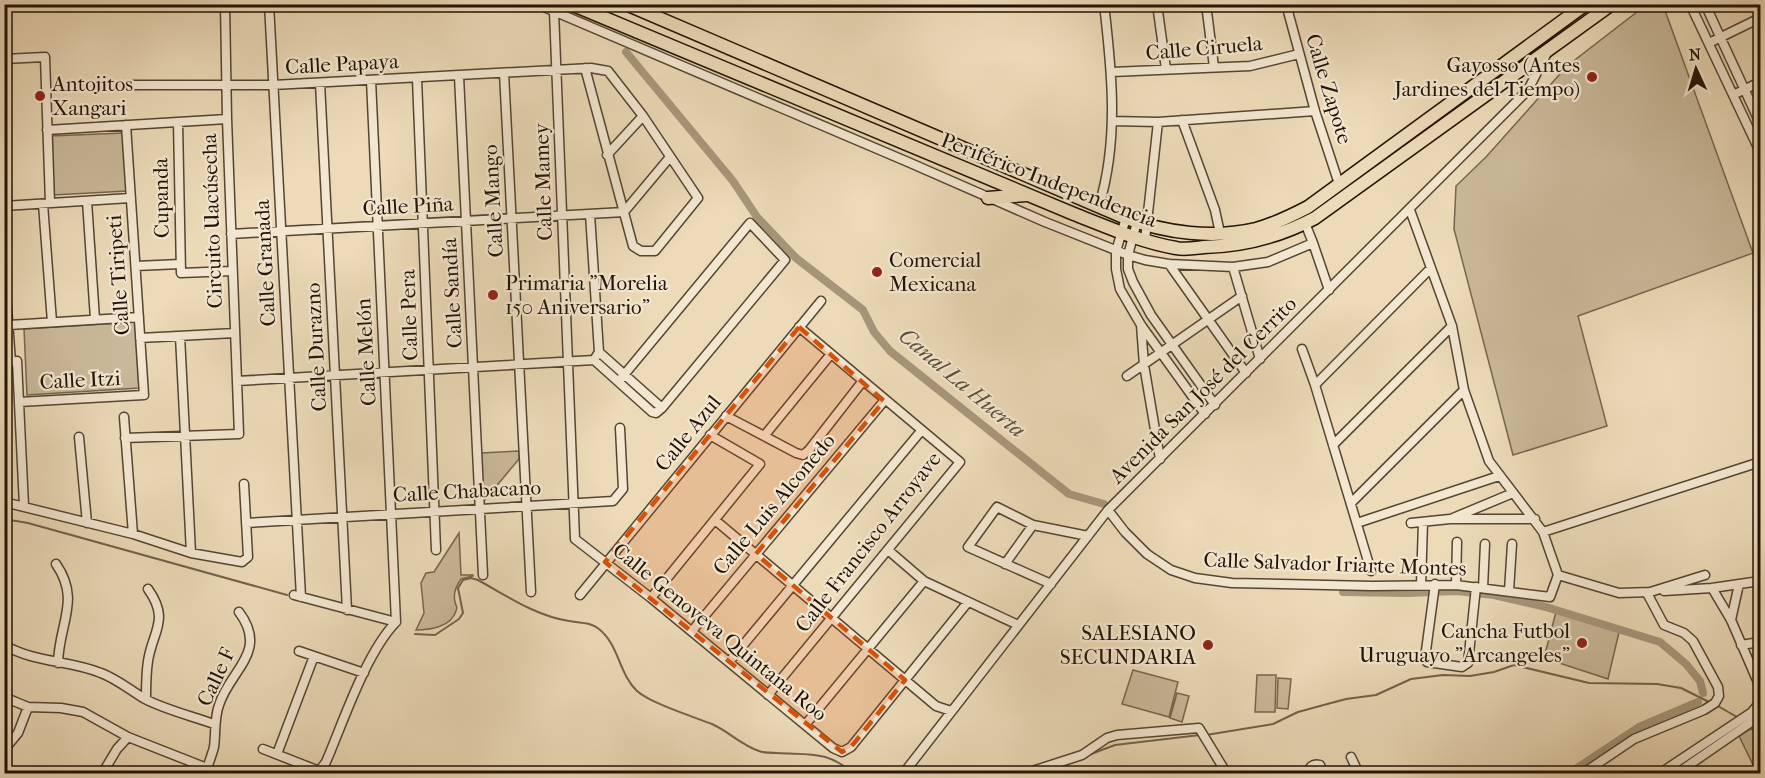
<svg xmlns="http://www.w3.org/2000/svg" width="1765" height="778" font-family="'IM FELL French Canon',serif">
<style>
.green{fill:#c9b899;stroke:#75664e;stroke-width:1.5}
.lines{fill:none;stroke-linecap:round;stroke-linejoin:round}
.stream{stroke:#71624b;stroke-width:2}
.canal{stroke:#a7967b;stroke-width:8}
.minor-casing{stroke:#544531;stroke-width:11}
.highway-casing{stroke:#211304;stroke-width:15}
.minor{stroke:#f3e7d1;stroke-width:8}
.highway{stroke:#ecdab8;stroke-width:12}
.marked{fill:#d4520b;fill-opacity:0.2;stroke:#d4520b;stroke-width:4.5;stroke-dasharray:12 8;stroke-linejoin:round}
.poi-dot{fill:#8f2418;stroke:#f3e7d1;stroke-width:2}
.labels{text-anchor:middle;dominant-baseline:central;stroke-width:4.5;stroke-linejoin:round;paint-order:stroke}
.street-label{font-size:21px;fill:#211304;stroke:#f3e7d1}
.poi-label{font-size:21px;fill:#211304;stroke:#f3e7d1;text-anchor:end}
.water-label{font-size:22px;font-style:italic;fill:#5d4e3a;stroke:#f3e7d1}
</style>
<rect width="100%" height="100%" fill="#ecdab8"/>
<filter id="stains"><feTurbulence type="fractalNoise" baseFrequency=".00333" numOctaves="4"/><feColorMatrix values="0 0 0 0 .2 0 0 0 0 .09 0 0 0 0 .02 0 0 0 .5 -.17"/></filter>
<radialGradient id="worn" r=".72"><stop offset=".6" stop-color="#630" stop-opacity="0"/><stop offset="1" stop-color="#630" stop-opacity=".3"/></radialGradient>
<path class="green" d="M1646 5H1663L1753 253 1578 316 1607 426 1513 455 1454 229 1456 186 1486 157 1567 66Z
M124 133 127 191 53 195 50 136Z
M135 322 139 388 27 395 24 329Z
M519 451V459L483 502 481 453Z
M459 533 461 575H473V576L461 579C456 586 453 594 455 602 456 607 458 606 456 611 451 627 430 630 416 630L424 613 421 583 426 573 434 572Z
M1557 608 1620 628 1608 679 1544 658Z
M1133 670 1178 682 1169 717 1122 704Z
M1257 675H1276L1275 712H1255Z
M1278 678 1291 679 1288 709 1277 708Z
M1177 693 1189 696 1182 722 1170 718Z
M1760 723V773H1757L1739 736Z"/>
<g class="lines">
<path class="stream" d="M4 519 28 523 287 595
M415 634 435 635 459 619 463 613 458 588 463 580 471 578 478 580C507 596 536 616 569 621 579 623 591 622 599 629 619 645 619 674 637 691 650 703 694 717 712 724 728 731 741 745 759 751 764 753 771 753 777 753 808 755 829 750 853 774
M1716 705 1737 717
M1749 727 1760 736
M1206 735 1273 724 1298 712 1320 706 1346 699 1376 695 1411 679 1443 675 1470 676 1494 672 1514 665 1589 683 1657 684 1681 688 1711 703
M1091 754 1115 745 1200 735
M1047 774 1075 761"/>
<path class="canal" d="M626 52 733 181 757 217 796 258 863 310 874 332 890 351 1069 494 1104 504
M1343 592 1408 593 1456 591 1494 595 1546 607 1660 642 1686 664 1700 681 1703 693
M1568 774 1639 727 1698 702"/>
<g class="minor-casing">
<path id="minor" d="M269 4 301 597
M537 4 908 162 1045 222 1128 255 1145 260 1169 264 1233 267 1268 262 1313 243 1305 223
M556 4 554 11 575 539 651 598 833 748 842 752 851 747 968 602
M1157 4 1166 69
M1206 4 1214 67
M1286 4 1315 111 1339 184
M1690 4 1760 152
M1705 4 1760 123
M1709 43 1760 18
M4 59 45 57 50 203
M1112 72 1250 66 1299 54
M504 73 531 592
M459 76 483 575
M417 79 436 550
M371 80 396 622
M320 83 347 610
M130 85H273L591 68 608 71 643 116 698 198 655 251H641L633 246 585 68
M1733 95 1760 82
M1182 120 1215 210 1220 233
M1112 121 1158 122 1315 111
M178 122 181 273 232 271
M47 130 227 119
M607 155 643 116
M87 201 95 319
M43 204 52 322
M4 206 130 198
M1099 206C1119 140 1112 72 1104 4
M1410 210 1452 326 1464 390 1489 461 1543 532 1558 575
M590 214 599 352
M1126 218 1116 251V269L1120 289 1141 325 1205 414
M1137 222 1128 255V269L1133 282 1151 315 1215 405
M231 234 624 212 670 157
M1145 240 1158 122
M1313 243 1329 290
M1169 264 1246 373
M136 266 180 264
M4 267 11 362
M1233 267 1260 359
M9 325 139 317
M1141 325 1144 365 1160 459
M180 336 191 553
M140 338 235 333
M1302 349 1315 385 1371 571
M599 352 662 408
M594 360 652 412 656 413 662 408 785 260 750 223 619 381
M4 362 17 361 24 506
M1127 376 1242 296
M237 381 594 360 599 352
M1315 385 1431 268
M19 402 144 395 126 125
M726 416 796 453 803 455 809 450 862 382
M124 417 133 534
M764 436 831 354
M79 437 87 523
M125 438 239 434 227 119 225 4
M1333 445 1452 326
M4 502 133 534 191 553 242 562 248 557 244 484
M1351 503 1464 390
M1108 510 1125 532 1147 554 1171 570 1195 578 1232 583 1372 586 1456 585 1550 597 1558 575
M1453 518 1513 493
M715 520 936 706 951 711
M246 523 613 501 623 489 620 428
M1357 523 1499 476
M1411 523 1450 519H1535
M1543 532 1760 462
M888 550 924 581 1018 625
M56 564C81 600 59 623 58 663
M1005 564 1033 525
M1558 575 1619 593 1651 592
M1051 584 968 547 997 507 1033 525 1088 536
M1435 584 1425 658 1427 662 1462 667 1468 663 1476 587
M1421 585 1423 522
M1456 585 1457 542
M1483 588 1485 544
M1712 588 1731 620 1760 687
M1509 591 1512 544
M1664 591 1712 588 1760 581
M294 595 396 622
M580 595 821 301
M651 598 760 464 710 435
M1731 620 1739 584
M692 631 884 401
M4 645C35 663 69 660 101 673 117 679 130 690 145 699 166 710 192 716 214 724
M1741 645 1760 642
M299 651 364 673
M729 662 921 431
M768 695 960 462 799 327
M4 697 28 707 61 708 83 712 128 737 207 768
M146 699C146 687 146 674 148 661 153 630 170 620 148 589
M805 725 924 581
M263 749 327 774
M4 750 18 733 28 707
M277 754 314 656
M1351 757 1359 774
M102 774 117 749 128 737
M205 774C208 765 212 755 214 747 216 732 214 719 219 705 230 670 269 652 239 612
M317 774 326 762C344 720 366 653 396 622
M903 774 1108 510 1528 90 1548 51
M1023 774 1082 755 1107 738 1117 735 1199 728 1227 774
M1307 774C1310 767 1312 763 1320 765L1323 774
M1582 774 1634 739 1704 710 1715 703 1719 696 1718 687 1693 641 1684 633 1664 625 1647 593 1705 575
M1659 774 1752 712 1760 702
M1676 774 1760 716"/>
</g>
<g class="highway-casing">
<path id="highway" d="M571 4 1074 214C1107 227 1141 242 1176 248 1185 250 1195 248 1204 247 1244 246 1279 237 1315 218L1612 4
M626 4 1126 218C1166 233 1213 239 1256 229 1274 224 1291 216 1308 207L1586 4
M988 198 1026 195"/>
</g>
<use href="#minor" class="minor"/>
<use href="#highway" class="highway"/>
</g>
<path class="marked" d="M799 327 884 401 756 554 905 680 851 747 842 752 605 562Z"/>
<g class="poi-dot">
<circle cx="1592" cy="77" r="6"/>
<circle cx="40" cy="96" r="6"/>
<circle cx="877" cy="272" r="6"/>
<circle cx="493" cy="295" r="6"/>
<circle cx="1582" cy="643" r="6"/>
<circle cx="1208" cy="645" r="6"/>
</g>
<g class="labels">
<g class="street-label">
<text transform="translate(1204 48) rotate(-5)">Calle Ciruela</text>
<text transform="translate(342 64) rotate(-3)">Calle Papaya</text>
<text transform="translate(1329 89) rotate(73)">Calle Zapote</text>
<text transform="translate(1049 180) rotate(21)">Periférico Independencia</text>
<text transform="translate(543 182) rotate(-92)">Calle Mamey</text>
<text transform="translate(161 198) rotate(-91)">Cupanda</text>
<text transform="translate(493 201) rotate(-93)">Calle Mango</text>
<text transform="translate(408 206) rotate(-3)">Calle Piña</text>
<text transform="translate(212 221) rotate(-92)">Circuito Uacúsecha</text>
<text transform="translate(265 263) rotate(-93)">Calle Granada</text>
<text transform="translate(118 275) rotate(-94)">Calle Tiripeti</text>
<text transform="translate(452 293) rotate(-93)">Calle Sandía</text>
<text transform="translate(409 315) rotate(-92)">Calle Pera</text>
<text transform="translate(316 347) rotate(-93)">Calle Durazno</text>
<text transform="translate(366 352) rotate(-93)">Calle Melón</text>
<text transform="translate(80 380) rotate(-3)">Calle Itzi</text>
<text transform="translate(1203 390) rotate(-45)">Avenida San José del Cerrito</text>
<text transform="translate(688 433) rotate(-51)">Calle Azul</text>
<text transform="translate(467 491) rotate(-3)">Calle Chabacano</text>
<text transform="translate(774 504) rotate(-50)">Calle Luis Alconedo</text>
<text transform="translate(868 542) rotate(-52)">Calle Francisco Arroyave</text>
<text transform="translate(1335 564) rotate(2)">Calle Salvador Iriarte Montes</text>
<text transform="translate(720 632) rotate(39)">Calle Genoveva Quintana Roo</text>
<text transform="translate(216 677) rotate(-65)">Calle F</text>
</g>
<g class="poi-label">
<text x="1580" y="65">Gayosso (Antes<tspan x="1580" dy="24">Jardines del Tiempo)</tspan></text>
<text x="52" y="84" text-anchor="start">Antojitos<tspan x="52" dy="24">Xangari</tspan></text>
<text x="889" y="260" text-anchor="start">Comercial<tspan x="889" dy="24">Mexicana</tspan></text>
<text x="505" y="283" text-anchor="start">Primaria "Morelia<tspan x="505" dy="24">150 Aniversario"</tspan></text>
<text x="1570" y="631">Cancha Futbol<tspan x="1570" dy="24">Uruguayo "Arcangeles"</tspan></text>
<text x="1196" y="633">SALESIANO<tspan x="1196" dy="24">SECUNDARIA</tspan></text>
</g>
<g class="water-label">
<text transform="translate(962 383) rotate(40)">Canal La Huerta</text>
</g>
</g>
<rect width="1765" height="778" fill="none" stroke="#ecdab8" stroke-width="24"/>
<rect x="6" y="6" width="1753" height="766" fill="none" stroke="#211304" stroke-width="3"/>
<rect x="12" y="12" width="1741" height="754" fill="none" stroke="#211304" stroke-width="1.5"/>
<g transform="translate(1696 69) rotate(356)" stroke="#f3e7d1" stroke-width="4.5" paint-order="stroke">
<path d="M0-4.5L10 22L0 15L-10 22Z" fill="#211304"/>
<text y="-9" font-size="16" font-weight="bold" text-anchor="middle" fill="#211304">N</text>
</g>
<rect width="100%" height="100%" filter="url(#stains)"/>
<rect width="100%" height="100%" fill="url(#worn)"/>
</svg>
